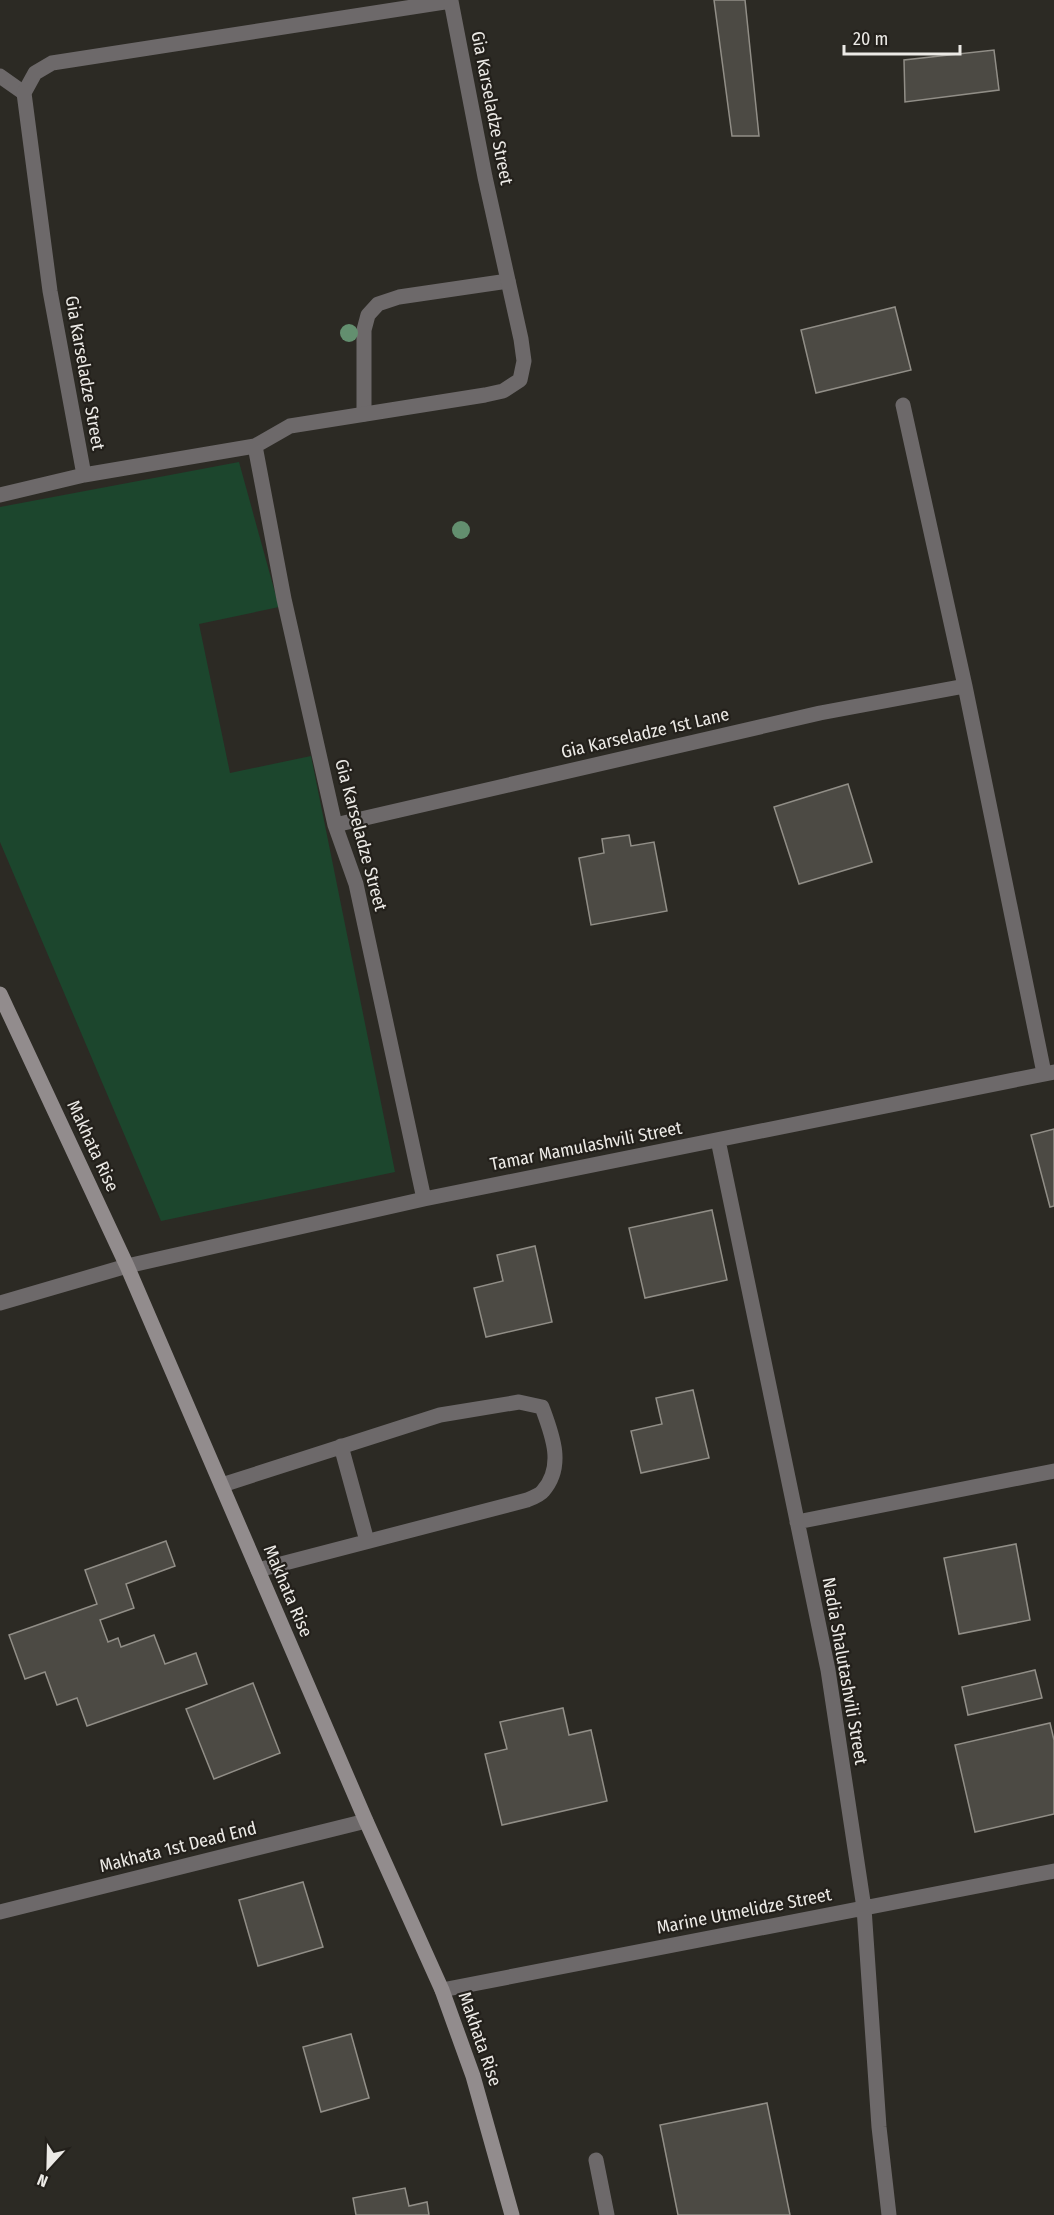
<svg xmlns="http://www.w3.org/2000/svg" width="1054" height="2215" font-family="'Fira Sans Condensed',sans-serif">
<style>
.green{fill:#1c462d}
.building{fill:#4c4a44;stroke:#918e87;stroke-width:1.5}
.lines{fill:none;stroke-linecap:round;stroke-linejoin:round}
.lane{stroke:#6d696a;stroke-width:15}
.street{stroke:#6d696a;stroke-width:15}
.secondary{stroke:#928c8d;stroke-width:15}
.tree{fill:#638f6f}
.labels{text-anchor:middle;dominant-baseline:central;stroke-width:4.5;stroke-linejoin:round;paint-order:stroke}
.street-label{font-size:18px;fill:#eceae6;stroke:#23201b}
</style>
<rect width="100%" height="100%" fill="#2c2a24"/>
<path class="green" d="M239 462 279 607 199 624 230 773 311 756 395 1172 161 1221 0 842V507Z"/>
<path class="building" d="M714 0H745L759 136H732Z
M994 50 999 90 905 102 904 60Z
M895 307 911 370 816 393 801 330Z
M848 784 872 862 799 884 774 807Z
M629 835 631 846 654 842 667 911 591 925 579 858 604 853 602 839Z
M1054 1129V1206L1050 1207 1031 1135Z
M712 1210 727 1280 645 1298 629 1228Z
M535 1246 552 1322 486 1337 474 1288 503 1281 497 1255Z
M693 1390 709 1458 641 1473 631 1431 662 1424 656 1398Z
M166 1541 175 1566 126 1584 134 1608 100 1620 108 1642 118 1638 121 1647 154 1635 165 1664 196 1653 207 1684 87 1726 77 1698 57 1705 45 1672 25 1679 9 1635 97 1604 85 1570Z
M1016 1544 1030 1620 959 1634 944 1558Z
M1035 1670 1042 1698 968 1715 962 1687Z
M253 1683 280 1753 214 1779 186 1709Z
M563 1708 569 1735 591 1730 607 1801 502 1825 485 1754 507 1749 500 1722Z
M1050 1723 1054 1740V1814L975 1832 955 1745Z
M303 1882 323 1947 258 1966 239 1900Z
M351 2034 369 2098 321 2112 303 2047Z
M767 2103 790 2215H678L660 2125Z
M405 2188 409 2206 427 2202 429 2215H356L353 2198Z"/>
<g class="lines">
<path class="lane" d="M0 76 24 93
M364 414V330L368 315 378 304 399 297 508 281
M341 1446 367 1541
M222 1485 440 1415 519 1402 542 1407C552 1434 565 1466 543 1491 540 1495 532 1498 527 1500L258 1570
M596 2160 607 2215"/>
<path class="street" d="M903 405 965 686 1044 1073
M255 446 284 599 335 825 356 884 424 1199
M0 495 84 475 50 291 24 93 35 73 52 63 451 1 485 177 521 339 524 361 520 380 503 391 485 395 290 426 255 446 84 475
M335 825 820 713 965 686
M718 1140 828 1670 864 1908 879 2127 889 2215
M0 1303 127 1266 424 1199 1054 1072
M797 1522 1054 1471
M0 1912 366 1821
M442 1990 1054 1871"/>
<path class="secondary" d="M0 994 127 1266 366 1821 442 1990 473 2076 512 2215"/>
</g>
<g class="tree">
<circle cx="349" cy="333" r="9"/>
<circle cx="461" cy="530" r="9"/>
</g>
<g class="labels">
<g class="street-label">
<text transform="translate(492 108) rotate(79)">Gia Karseladze Street</text>
<text transform="translate(85 373) rotate(80)">Gia Karseladze Street</text>
<text transform="translate(645 733) rotate(-13)">Gia Karseladze 1st Lane</text>
<text transform="translate(361 835) rotate(75)">Gia Karseladze Street</text>
<text transform="translate(93 1146) rotate(65)">Makhata Rise</text>
<text transform="translate(586 1146) rotate(-11)">Tamar Mamulashvili Street</text>
<text transform="translate(288 1591) rotate(67)">Makhata Rise</text>
<text transform="translate(845 1671) rotate(80)">Nadia Shalutashvili Street</text>
<text transform="translate(178 1847) rotate(-14)">Makhata 1st Dead End</text>
<text transform="translate(744 1911) rotate(-11)">Marine Utmelidze Street</text>
<text transform="translate(480 2039) rotate(71)">Makhata Rise</text>
</g>
</g>
<g transform="translate(48 2167) rotate(202)" stroke="#23201b" stroke-width="4.5" paint-order="stroke">
<path d="M0-4.5L10 22L0 15L-10 22Z" fill="#eceae6"/>
<text y="-9" font-size="16" font-weight="bold" text-anchor="middle" fill="#eceae6">N</text>
</g>
<path d="M844 45v9h116v-9" fill="none" stroke="#eceae6" stroke-width="3"/>
<text x="853" y="45" font-size="18" fill="#eceae6" stroke="#23201b" stroke-width="4.5" paint-order="stroke">20 m</text>
</svg>
